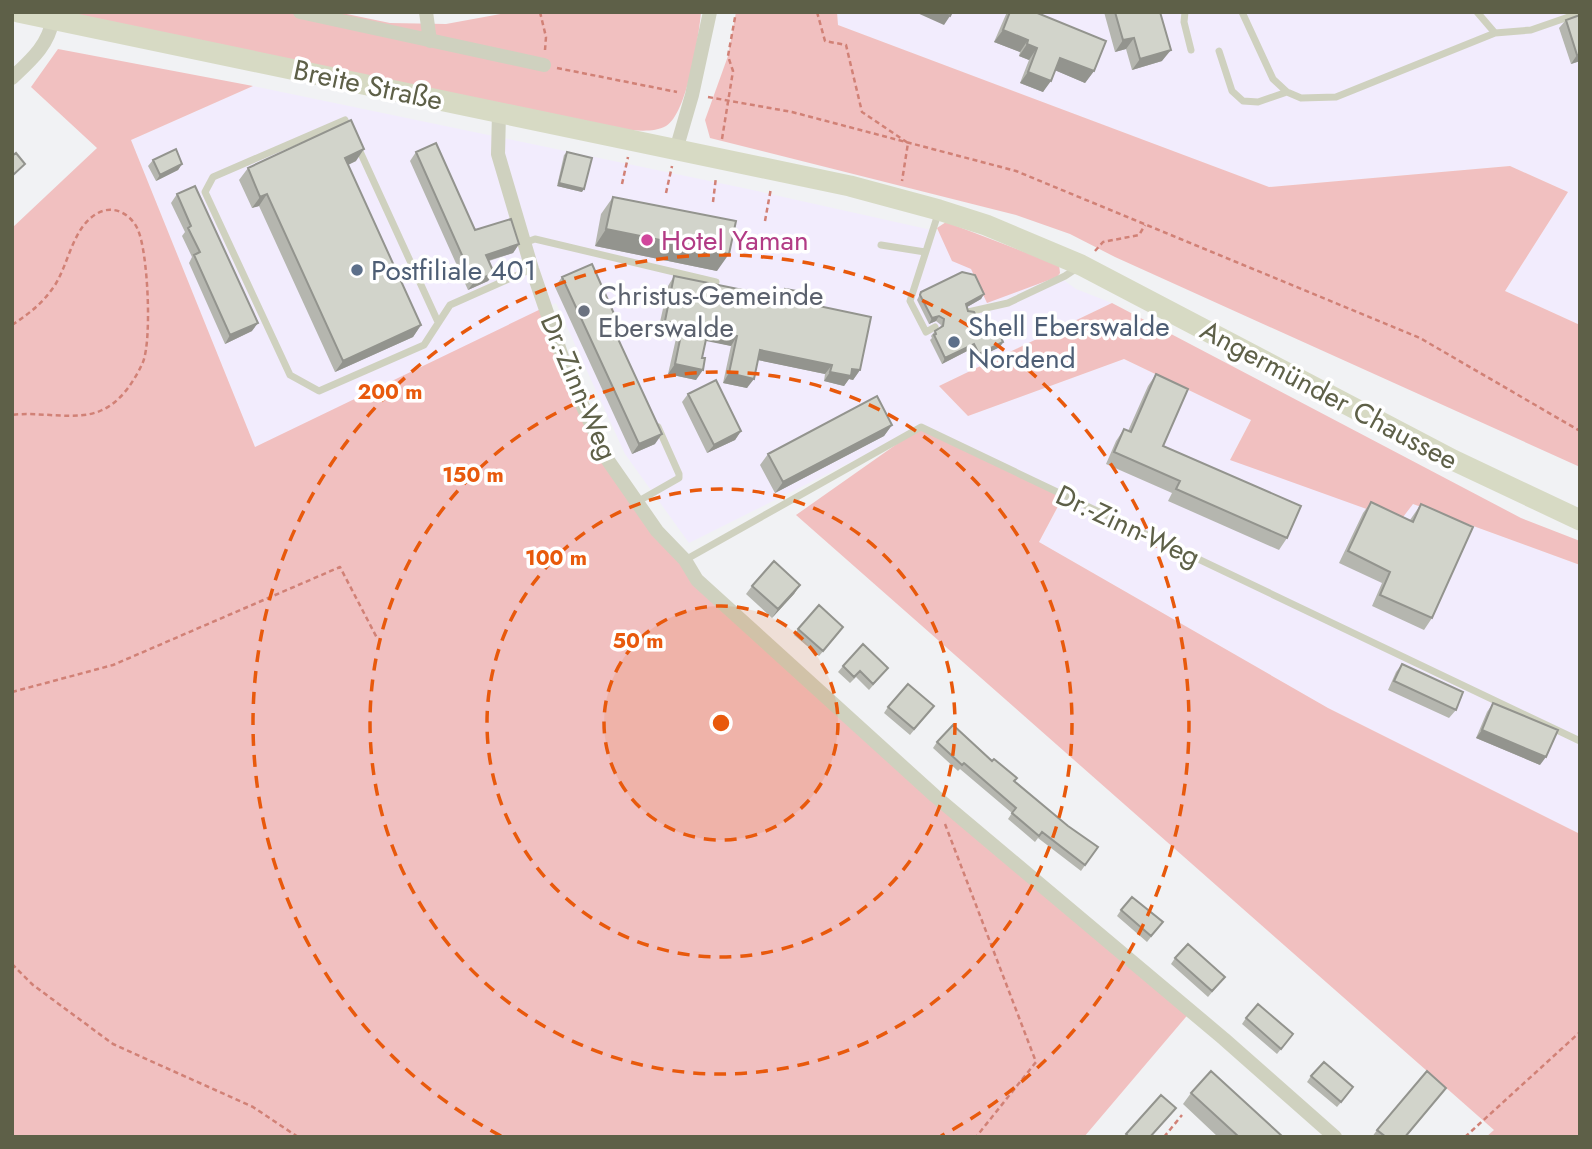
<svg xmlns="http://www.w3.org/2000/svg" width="1592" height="1149" font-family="Jost,sans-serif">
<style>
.commercial{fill:#f2ecfd}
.green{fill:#f1c0c0}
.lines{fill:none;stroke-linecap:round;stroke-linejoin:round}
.path{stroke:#d18176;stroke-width:2.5;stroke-dasharray:5 3.5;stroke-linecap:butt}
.service{stroke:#cfd1bf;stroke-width:7}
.minor{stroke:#cfd1bf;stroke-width:14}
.secondary{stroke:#d7dac4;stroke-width:21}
.wall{fill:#b5b6af}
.shaded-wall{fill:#93948e}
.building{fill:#d2d4cb;stroke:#93948e;stroke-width:2}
.ring{fill:none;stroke:#e8590c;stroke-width:3.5;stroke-dasharray:12 9}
.hotel-dot{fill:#d1479c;stroke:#fff;stroke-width:2.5}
.service-dot{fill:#5c6f8a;stroke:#fff;stroke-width:2.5}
.worship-dot{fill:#6b7280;stroke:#fff;stroke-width:2.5}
.labels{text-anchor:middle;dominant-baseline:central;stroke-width:7;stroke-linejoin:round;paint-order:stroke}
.street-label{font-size:28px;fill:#5e6048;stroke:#fff}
.hotel-label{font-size:28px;fill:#b23c85;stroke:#fff;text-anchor:start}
.service-label{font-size:28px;fill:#4e5e75;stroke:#fff;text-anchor:start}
.worship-label{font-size:28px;fill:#5b616d;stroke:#fff;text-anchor:start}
.centre{fill:#e8590c;stroke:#fff;stroke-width:3.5}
.ring-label{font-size:21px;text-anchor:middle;font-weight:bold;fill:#e8590c;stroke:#fff;stroke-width:7;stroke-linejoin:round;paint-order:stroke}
</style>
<rect width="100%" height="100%" fill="#f1f2f4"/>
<path class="commercial" d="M837 12H1580V325L1505 291 1568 192 1510 166 1269 187 838 25Z
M253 86 748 189 954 235 1047 268 1076 289 1112 303 939 386 968 416 1124 359 1251 420 1230 459 1413 504 1580 565V834L1328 708 1039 542 1064 496 921 427 689 543 625 454 556 303 255 447 131 140Z"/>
<path class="green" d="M50 12H337L390 23 446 24 511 12H701C699 36 687 114 666 126 654 133 636 130 622 130Z
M736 12H837L838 25 1269 187 1510 166 1568 192 1505 291 1580 325V467L1115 257 1070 234 1016 215 710 138 705 120 728 56Z
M58 49 253 86 131 140 255 447 545 307 607 459 697 580 1191 1011 1084 1137H12V228L97 148 31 87Z
M946 222 1059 265 1060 273 1057 277 987 303 971 269 952 261 937 228Z
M1112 303 1521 518 1580 541V565L1413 504 1400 521 1230 460 1251 420 1124 359 968 416 939 386Z
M921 427 1064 495 1039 542 1328 708 1580 834V1137H1486L1494 1130 796 515Z"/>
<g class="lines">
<path class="path" d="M540 12 546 37 545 50
M817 12 825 41 846 45 862 112 908 143 902 181
M557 68 677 92
M708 97 792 112 1016 171 1420 338 1580 431
M722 139 733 71 728 56 736 12
M622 184 628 157
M666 193 672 166
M713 202 716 177
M765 221 771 188
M1095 251 1103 242 1139 235 1145 225
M12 325C30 313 43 303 55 285 69 263 73 226 98 213 114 204 132 215 138 230 148 253 152 339 143 362 135 380 121 402 102 410 78 422 40 411 12 415
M12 692 113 665 340 567 377 638
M945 824 1036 1062 976 1137
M12 964 33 985 113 1044 253 1107 298 1137
M1164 1137 1182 1115
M1465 1137 1580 1032"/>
<path class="service" d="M1185 12 1184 22 1191 50
M1242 12 1273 79 1287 92 1301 98 1336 97 1495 33
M1477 12 1495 33 1531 30 1580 13
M1219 51 1232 91 1243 101 1258 102 1287 92
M350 131 345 120 213 177 205 192 290 375 319 391 424 345 450 305 531 269
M357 145 438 322
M524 243 535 239 716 282
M881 245 925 252
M968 312 1008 303 1065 276 1077 268
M935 327 926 332 910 301 938 214
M637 502 679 478V474L658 427
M685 560 921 427 1580 741"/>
<path class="minor" d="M300 12 544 65
M426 12 430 41
M12 78C31 60 48 46 53 19
M499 113 498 154 532 269 568 374 607 459 657 531 685 560 697 580 935 796 1224 1039 1335 1137
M676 150 692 95 710 12"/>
<path class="secondary" d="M18 12 850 186 939 210 986 225 1081 265 1453 460 1580 520"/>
</g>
<path class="wall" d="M1007 12H1035L1094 71 1085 83 1055 70 1043 92 1020 83 1029 60 1019 56 1020 52 994 42Z
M1104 12H1160L1162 61 1132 70 1126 49 1115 52Z
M1566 20 1580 61 1571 64 1559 28Z
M416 152 475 230 519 244 513 253 489 261 494 273 488 281 468 290 410 161Z
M567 152 582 192 557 186 564 155Z
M153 160 182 164 178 170 156 181 148 166Z
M356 161 348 165 421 325 413 337 335 372 259 206 252 208 239 180 248 168Z
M177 194 252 331 225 344 189 263 192 257 182 236 185 232 171 203Z
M613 197 717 271 595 246 601 214Z
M674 276 779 297 785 289 795 301 860 370 853 380 849 379 844 386 824 381 825 374 758 360 747 388 723 383 731 346 706 340 696 380 668 374 677 334 658 331 668 286Z
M562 277 615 331 655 444 632 454 555 287Z
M921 292 984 294 981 299 967 307 968 311 986 336 1003 342 1000 347 975 359 971 349 942 364 930 340 932 338 931 336 935 331 940 328 941 325 936 321 929 324 917 300Z
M1156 374 1163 446 1287 538 1279 550 1168 501 1172 493 1106 464 1116 441 1124 429 1128 431 1148 386Z
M688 394 741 431 735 440 707 453 682 402Z
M892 425 884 436 775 493 760 465 768 454Z
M1371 502 1410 520 1421 504 1432 618 1424 630 1372 606 1382 583 1339 563 1363 513Z
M800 585 794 594 772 618 746 594 752 586Z
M798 629 839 633 819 656 794 635Z
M1402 664 1456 710 1449 718 1388 690 1396 672Z
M843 666 884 673 869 690 856 677 850 683 838 672Z
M1493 703 1540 765 1476 738 1487 712Z
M888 707 929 712 910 735 884 713Z
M937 742 1014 781 1068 826 1098 847 1081 871 1038 838 1035 842 1008 819 1012 813 960 769 958 771 933 748Z
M1121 910 1158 928 1147 942 1117 916Z
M1175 958 1225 977 1208 997 1171 964Z
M1246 1018 1293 1034 1277 1054 1242 1024Z
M1311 1076 1349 1093 1337 1107 1307 1082Z
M1446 1088 1406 1137H1372L1377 1130Z
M1191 1093 1283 1137H1218L1183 1104Z"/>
<path class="shaded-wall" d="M915 12H942L950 16 944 25Z
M1003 30 1028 40 1020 52 994 42Z
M1134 38 1126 49 1115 52 1123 40Z
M1027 44 1037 48 1029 60 1019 56Z
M1171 50 1162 61 1132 70 1140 59Z
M1577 55H1580V61L1571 64Z
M1060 58 1094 71 1085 83 1052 69Z
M1028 72 1051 81 1043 92 1020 83Z
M364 149 356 161 337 170 345 158Z
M182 164 178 170 156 181 160 175Z
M559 183 584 189 582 192 557 186Z
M267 194 259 206 252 208 260 197Z
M606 229 729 254 717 271 595 246Z
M519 244 513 253 480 263 486 255Z
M494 273 488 281 468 290 474 282Z
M984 294 981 299 962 310 966 304Z
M939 316 936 321 929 324 932 318Z
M665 321 683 325 677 334 658 331Z
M258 323 252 331 225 344 230 335Z
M421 325 413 337 335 372 343 361Z
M708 330 737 336 731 346 701 340Z
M1003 342 1000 347 975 359 979 354Z
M974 344 971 349 942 364 945 358Z
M760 350 832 365 825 374 753 359Z
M675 364 703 370 696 380 668 374Z
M852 369 860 370 853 380 849 379 844 386 824 381 830 372Z
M729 373 754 379 747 388 723 383Z
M892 425 884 436 775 493 783 482Z
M741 431 735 440 707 453 714 445Z
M662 434 655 444 632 454 639 444Z
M800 585 794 594 772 618 778 609Z
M1482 730 1546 757 1540 765 1476 738Z"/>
<path class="building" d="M942 12H952L950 16Z
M1010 12H1035L1106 41 1094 71 1060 58 1051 81 1028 72 1037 48 1027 44 1028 40 1003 30Z
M1115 12H1160L1171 50 1140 59 1134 38 1123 40Z
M1580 15V55H1577L1566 20Z
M351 120 364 149 345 158 421 325 343 361 267 194 260 197 248 168Z
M436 143 475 230 511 219 519 244 486 255 494 273 474 282 416 152Z
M176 149 182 164 160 175 153 160Z
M567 152 592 158 584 189 559 183Z
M16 153 25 164 12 176V156Z
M195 186 258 323 230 335 194 255 200 252 188 228 191 226 177 194Z
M613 197 736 221 729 254 606 229Z
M592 264 619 325 613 328 662 434 639 444 562 277Z
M962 272 975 275 984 294 966 304 968 311 974 312 986 336 998 330 1003 342 979 354 974 344 945 358 934 335 936 334 935 331 943 326 944 319 939 316 932 318 920 295 921 292Z
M674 276 783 298 785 289 797 291 795 301 871 317 860 370 852 369 851 376 830 372 832 365 760 350 754 379 729 373 737 336 708 330 702 358H705L703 370 675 364 683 325 665 321Z
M1156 374 1188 389 1163 446 1301 506 1287 538 1176 489 1180 481 1114 452 1124 429 1131 432Z
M716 380 741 431 714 445 688 394Z
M877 396 892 425 783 482 768 454Z
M1371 502 1413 522 1421 504 1473 527 1432 618 1380 595 1390 572 1348 551Z
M774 561 800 585 778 609 752 586Z
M819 605 843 627 823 651 798 629Z
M863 644 888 668 873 684 860 671 854 677 843 666Z
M1402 664 1463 692 1456 710 1394 681Z
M908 684 934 706 914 729 888 707Z
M1493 703 1558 730 1546 757 1482 730Z
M953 725 992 761 994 759 1017 778 1014 781 1068 826 1098 847 1085 865 1042 832 1039 836 1012 813 1016 808 964 763 962 765 937 742Z
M1132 897 1163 922 1151 936 1121 910Z
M1188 944 1225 977 1212 991 1175 958Z
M1258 1004 1293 1034 1281 1049 1246 1018Z
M1324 1062 1353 1087 1341 1102 1311 1076Z
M1211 1071 1283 1137H1239L1191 1093Z
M1427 1071 1446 1088 1405 1137H1386L1377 1130Z
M1161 1095 1176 1108 1150 1137H1129L1126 1134Z"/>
<circle cx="721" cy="723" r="117" fill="#e8590c" fill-opacity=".12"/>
<g class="ring">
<circle cx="721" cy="723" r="117"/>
<circle cx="721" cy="723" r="234"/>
<circle cx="721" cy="723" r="351"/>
<path d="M501 1136A468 468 0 1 1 941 1136"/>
</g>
<circle class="hotel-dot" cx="647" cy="240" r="7"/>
<g class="service-dot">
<circle cx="357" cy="270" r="7"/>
<circle cx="954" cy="342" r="7"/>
</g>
<circle class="worship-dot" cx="584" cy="311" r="7"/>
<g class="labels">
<g class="street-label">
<text transform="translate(368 85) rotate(12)">Breite Straße</text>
<text transform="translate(579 387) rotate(67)">Dr.-Zinn-Weg</text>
<text transform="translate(1329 395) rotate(28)">Angermünder Chaussee</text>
<text transform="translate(1128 526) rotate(25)">Dr.-Zinn-Weg</text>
</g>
<g class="hotel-label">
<text x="661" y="240">Hotel Yaman</text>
</g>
<g class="service-label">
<text x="371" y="270">Postfiliale 401</text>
<text x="968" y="326">Shell Eberswalde<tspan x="968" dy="32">Nordend</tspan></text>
</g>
<g class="worship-label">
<text x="598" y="295">Christus-Gemeinde<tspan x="598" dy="32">Eberswalde</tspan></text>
</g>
</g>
<circle cx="721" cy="723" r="10" class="centre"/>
<g class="ring-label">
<text x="390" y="399">200 m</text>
<text x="473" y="482">150 m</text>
<text x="556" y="565">100 m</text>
<text x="638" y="648">50 m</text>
</g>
<rect width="1592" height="1149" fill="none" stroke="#5e6048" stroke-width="28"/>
</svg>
